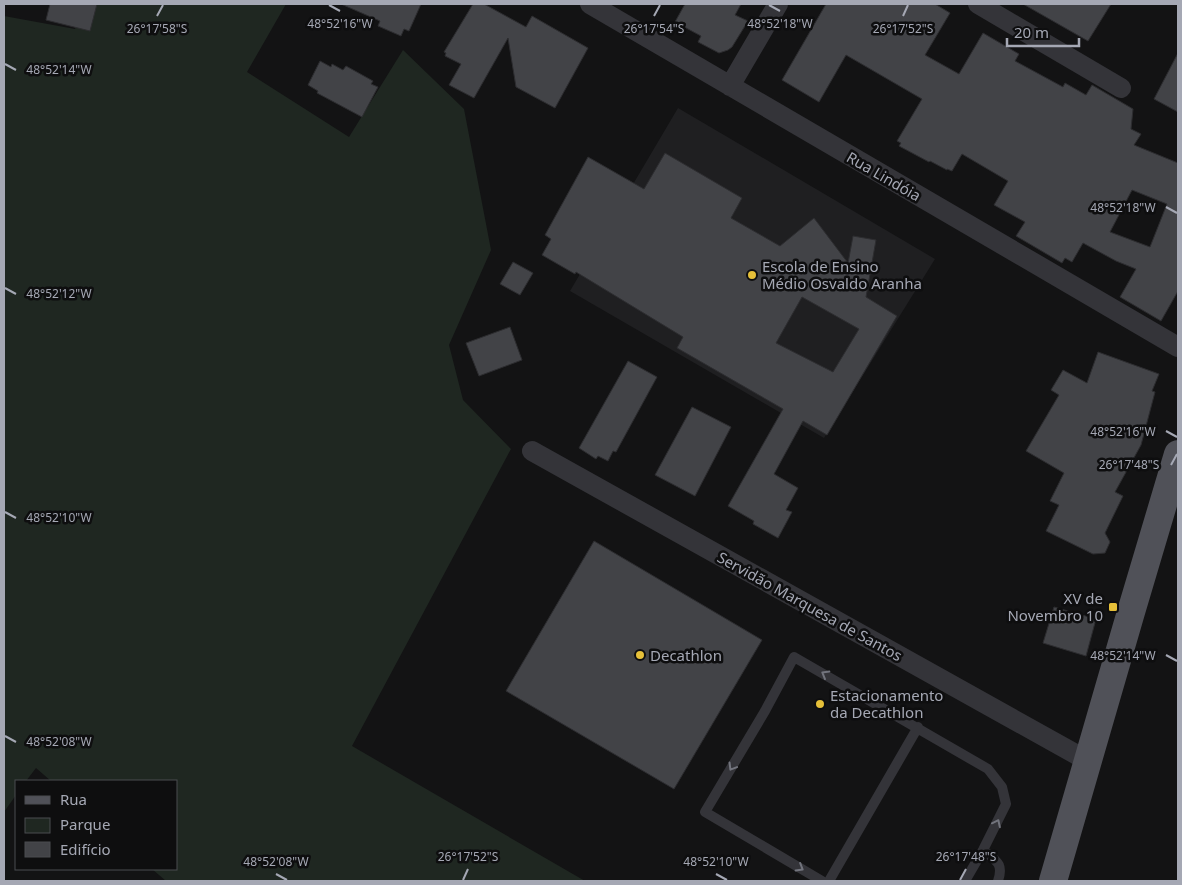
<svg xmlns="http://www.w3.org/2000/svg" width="1182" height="885" font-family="'Noto Sans',sans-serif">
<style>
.built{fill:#1f1f21}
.green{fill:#1f2721}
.building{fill:#424347;stroke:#2d2d30;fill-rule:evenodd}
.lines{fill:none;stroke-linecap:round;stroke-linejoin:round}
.service{stroke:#343439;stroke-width:10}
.minor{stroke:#343439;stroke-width:20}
.primary{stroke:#505158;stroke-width:28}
.oneway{stroke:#72747d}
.ticks{fill:none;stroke:#a5a8b4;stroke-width:2}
.poi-dot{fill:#e6c039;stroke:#0e0e0f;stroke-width:2}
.labels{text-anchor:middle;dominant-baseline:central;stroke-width:5;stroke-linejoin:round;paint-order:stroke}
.street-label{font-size:15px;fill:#a5a8b4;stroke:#0e0e0f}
.poi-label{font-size:15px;fill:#a5a8b4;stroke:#0e0e0f;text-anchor:start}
.ticks-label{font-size:12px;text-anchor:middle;fill:#a5a8b4;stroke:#0e0e0f;stroke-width:5;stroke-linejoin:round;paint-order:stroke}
</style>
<rect width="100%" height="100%" fill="#131314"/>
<path class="built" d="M678 108 935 259 824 438 570 291Z"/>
<path class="green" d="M86 4H286L247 72 349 137 403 50 464 109 491 250 449 345 463 400 511 449 352 746 585 881H166L152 869H176V781H51L36 768 26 781H16V795L4 812V16L75 29Z"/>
<path class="building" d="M50 4H97L90 31 46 20Z
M341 4H421L409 31 404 29 401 36 378 26 380 21Z
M473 4H484L526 27 532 16 588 48 555 108 516 87 508 38 474 98 449 85 461 64 445 56 446 53 444 52Z
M685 4H741L735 15 748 21 732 47 728 50 719 53 698 42 701 36 675 22Z
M826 4H935L950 13 925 55 959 74 983 33 1019 54 1015 61 1063 87 1065 83 1086 95 1092 85 1133 109 1131 129 1141 134 1134 145 1178 163V291L1161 321 1120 297 1136 269 1116 261 1083 243 1072 262 1065 258 1062 263 1016 236 1025 222 994 205 1008 181 962 154 952 171 947 169V170L930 161 929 162 899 146 901 143 897 141 922 99 846 55 819 102 782 80ZM1132 190 1167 204 1150 247 1110 232Z
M1023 4H1111L1088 41Z
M1178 53V112L1154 99Z
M320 61 331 67 332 64 343 70 346 66 373 81 371 84 378 87 362 117 317 93 318 91 308 85Z
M665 153 742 198 731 218 780 246 814 218 848 263 853 236 876 240 866 297 897 316 827 435 803 421 774 474 798 488 786 510 792 512 778 538 753 524 754 521 728 506 783 409 677 348 683 337 576 272 575 274 542 255 551 239 545 235 588 157 644 189ZM802 297 859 329 833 372 776 343Z
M513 262 533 273 520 295 500 284Z
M510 327 522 360 479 376 466 343Z
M1098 352 1159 374 1152 391 1155 392 1141 445 1115 492 1123 496 1105 533 1110 542 1105 553 1093 554 1046 531 1059 505 1050 501 1064 473 1026 451 1059 395 1051 390 1063 370 1087 383Z
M628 361 657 377 616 452 613 451 608 461 598 456 596 459 579 448Z
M692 407 731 427 695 496 655 475Z
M594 541 762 640 674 789 506 691Z
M1054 607 1096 619 1086 656 1043 643Z"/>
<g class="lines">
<path class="service" d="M983 850C996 861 1004 863 998 881
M822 881 705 812 765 711 794 657 988 769 1002 787 1006 804 983 850 965 881
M829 881 918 727"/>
<path class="minor" d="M590 4 1178 347
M978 4 1121 88
M730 86 778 4
M532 451 1088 761"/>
<path class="primary" d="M1053 881 1131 612 1178 454"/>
</g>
<defs><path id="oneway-chevron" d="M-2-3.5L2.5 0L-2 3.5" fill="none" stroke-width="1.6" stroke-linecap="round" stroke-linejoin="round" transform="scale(1.25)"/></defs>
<g class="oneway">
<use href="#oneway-chevron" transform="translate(825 674) rotate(-150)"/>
<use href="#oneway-chevron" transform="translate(732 767) rotate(121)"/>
<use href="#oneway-chevron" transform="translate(997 823) rotate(-64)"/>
<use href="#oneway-chevron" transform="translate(800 868) rotate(31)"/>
</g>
<path class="ticks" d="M329 5 340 11M769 5 780 11M157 16 163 5M654 16 660 5M903 16 908 5M5 64 16 70M1166 207 1177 213M5 288 16 294M1166 431 1177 437M1171 465 1177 454M5 512 16 518M1166 655 1177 661M5 736 16 742M276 874 287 880M716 874 727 880M463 880 468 869M960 880 966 869"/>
<g class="poi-dot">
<circle cx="752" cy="275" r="5"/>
<rect x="1108" y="602" width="10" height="10" rx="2.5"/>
<circle cx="640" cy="655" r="5"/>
<circle cx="820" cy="704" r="5"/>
</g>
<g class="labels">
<g class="street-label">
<text transform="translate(884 176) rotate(30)">Rua Lindóia</text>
<text transform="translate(810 606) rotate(29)">Servidão Marquesa de Santos</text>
</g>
<g class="poi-label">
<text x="762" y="266">Escola de Ensino<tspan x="762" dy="17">Médio Osvaldo Aranha</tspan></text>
<text x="1103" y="598" text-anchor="end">XV de<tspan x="1103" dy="17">Novembro 10</tspan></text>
<text x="650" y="655">Decathlon</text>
<text x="830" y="695">Estacionamento<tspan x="830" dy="17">da Decathlon</tspan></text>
</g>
</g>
<g class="ticks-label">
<text x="340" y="28">48°52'16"W</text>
<text x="780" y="28">48°52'18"W</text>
<text x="157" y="33">26°17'58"S</text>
<text x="654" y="33">26°17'54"S</text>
<text x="903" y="33">26°17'52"S</text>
<text x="59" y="74">48°52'14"W</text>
<text x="1123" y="212">48°52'18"W</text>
<text x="59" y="298">48°52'12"W</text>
<text x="1123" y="436">48°52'16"W</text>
<text x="1129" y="469">26°17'48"S</text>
<text x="59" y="522">48°52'10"W</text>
<text x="1123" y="660">48°52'14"W</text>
<text x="59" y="746">48°52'08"W</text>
<text x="468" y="861">26°17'52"S</text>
<text x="966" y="861">26°17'48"S</text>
<text x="276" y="866">48°52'08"W</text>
<text x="716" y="866">48°52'10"W</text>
</g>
<rect width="1182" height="885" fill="none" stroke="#a5a8b4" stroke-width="10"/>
<rect x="15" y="780" width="162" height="90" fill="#0e0e0f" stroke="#4a4c51"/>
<rect x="25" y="796" width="25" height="8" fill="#505158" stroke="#4a4c51"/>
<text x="60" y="805" font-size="15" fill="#a5a8b4">Rua</text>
<rect x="25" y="818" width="25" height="15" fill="#1f2721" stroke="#4a4c51"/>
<text x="60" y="830" font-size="15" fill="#a5a8b4">Parque</text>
<rect x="25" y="842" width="25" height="15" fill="#424347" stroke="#4a4c51"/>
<text x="60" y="855" font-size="15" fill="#a5a8b4">Edifício</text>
<path d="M1007 38v8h72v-8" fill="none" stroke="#a5a8b4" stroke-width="2.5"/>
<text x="1014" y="38" font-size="15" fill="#a5a8b4" stroke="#0e0e0f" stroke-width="4" paint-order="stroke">20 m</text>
</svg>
